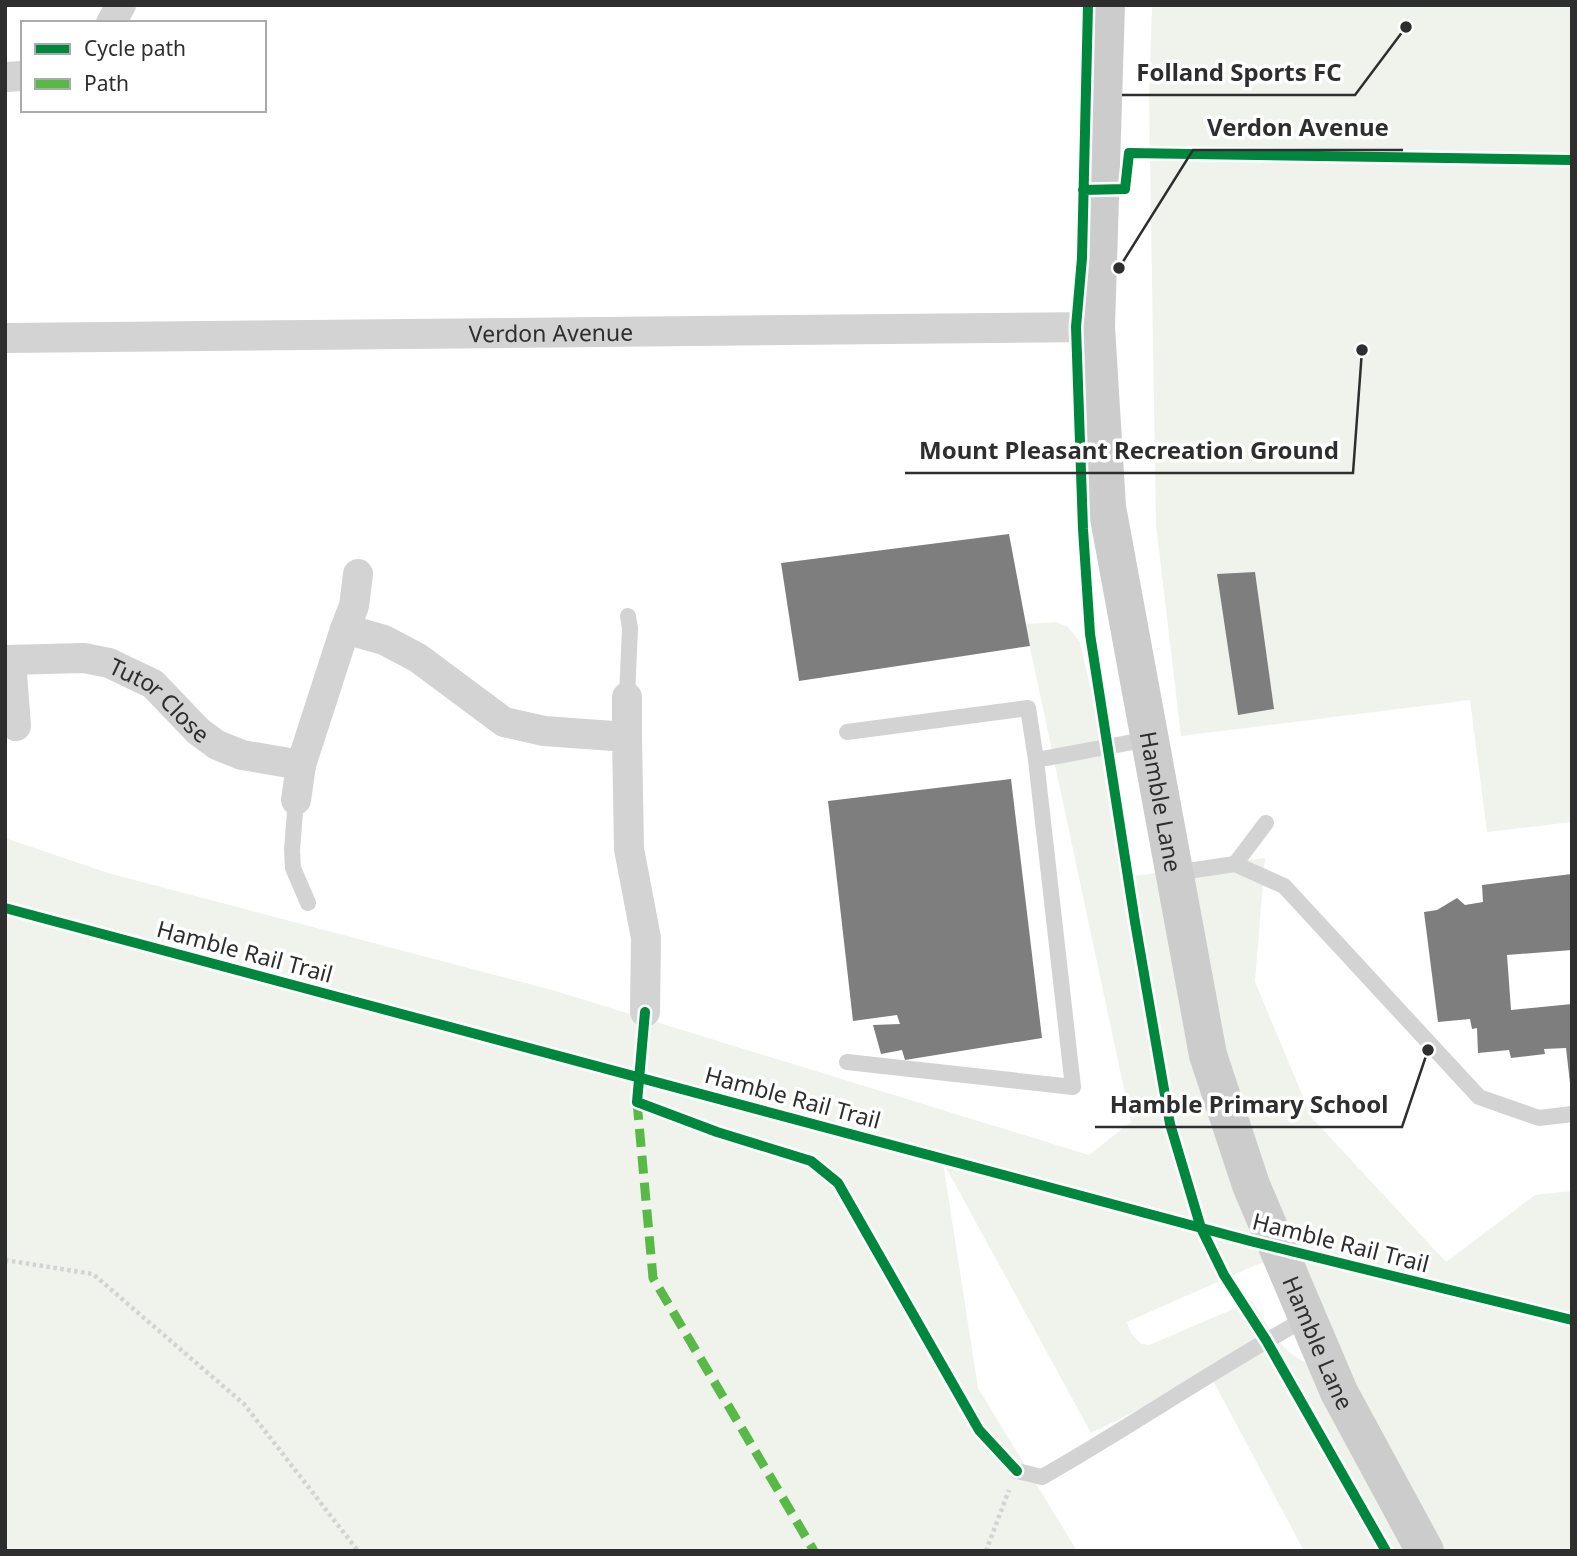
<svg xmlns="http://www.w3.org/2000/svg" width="1577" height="1556" font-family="'Noto Sans',sans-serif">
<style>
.green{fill:#f0f3ec;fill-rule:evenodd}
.building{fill:#7e7e7e}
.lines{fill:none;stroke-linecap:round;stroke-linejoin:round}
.path{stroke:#d3d3d3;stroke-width:4.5;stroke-dasharray:3.5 3.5;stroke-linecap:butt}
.service{stroke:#d3d3d3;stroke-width:16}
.minor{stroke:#d3d3d3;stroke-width:30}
.secondary{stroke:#ccc;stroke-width:38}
.quiet{stroke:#58b947;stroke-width:9;stroke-dasharray:18 9;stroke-linecap:butt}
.cycleway-casing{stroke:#fff;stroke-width:15}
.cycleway{stroke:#00873e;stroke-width:10}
.labels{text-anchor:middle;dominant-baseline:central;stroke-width:7;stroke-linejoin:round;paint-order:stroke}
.street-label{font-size:23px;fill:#2e2e2e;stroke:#fff}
.leader{fill:none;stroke:#2e2e2e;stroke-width:2.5}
.callout-dot{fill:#2e2e2e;stroke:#fff;stroke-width:2.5}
.callout-label{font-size:24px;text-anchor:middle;font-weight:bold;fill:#2e2e2e;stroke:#fff;stroke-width:7;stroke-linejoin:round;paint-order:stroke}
</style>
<rect width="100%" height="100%" fill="#fff"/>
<path class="green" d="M1152 5H1572V822L1487 832 1470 700 1181 736 1156 525 1149 97Z
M1056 622 1068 627 1080 642 1134 876 1265 858 1255 982 1312 1118 1446 1262 1535 1195 1572 1191V1551H1304L1210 1375 1091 1433 943 1162 978 1388 1077 1551H5V838L108 873 552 990 1089 1155 1131 1122 1025 624ZM1281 1256 1315 1365C1284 1358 1268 1327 1252 1301L1149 1345 1141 1344 1131 1333 1127 1322 1256 1265Z"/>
<path class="building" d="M1009 534 1030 646 799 681 781 563Z
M1255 572 1274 709 1238 715 1217 574Z
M1011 779 1042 1038 905 1060 902 1050 881 1054 873 1025 900 1024 897 1015 853 1021 828 801Z
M1572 874V950L1507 955 1511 1010 1572 1004V1083H1570L1566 1048 1544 1049 1545 1054 1511 1058 1509 1050 1478 1053 1477 1028 1472 1029 1470 1019 1438 1022 1424 912 1437 910 1457 898 1465 905 1483 902 1482 885Z"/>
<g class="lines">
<path class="path" d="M5 1260 93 1274 244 1404 358 1551
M986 1551 1009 1490"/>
<path class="service" d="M627 697 630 628 628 616
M1036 760 1149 739
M296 800 292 850 293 868 308 903
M1235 864 1266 823
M1174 873 1235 864 1284 886 1479 1097 1539 1118 1572 1114
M847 1062 1073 1087 1036 760 1028 708 847 732
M1017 1471 1042 1477C1132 1426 1217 1367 1307 1318"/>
<g class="minor">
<path d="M111 23 121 5"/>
<path d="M5 77 23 76"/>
<path id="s1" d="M5 338 1096 327"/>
<path d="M345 629 354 606 358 574"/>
<path id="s2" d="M5 660 84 658 109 663 153 684 198 731 217 745 242 755 301 765 345 629 384 640 418 658 504 722 544 731 627 737 629 849 646 938 645 1012"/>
<path d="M11 661 16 726"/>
<path d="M627 737V697"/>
<path d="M296 800 301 765"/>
</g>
<path class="secondary" id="s3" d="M1106 5 1096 327 1107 507 1208 1055 1251 1185 1339 1392 1425 1551"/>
<path class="quiet" d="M637 1102 653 1278 814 1551"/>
<g class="cycleway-casing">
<path id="cycleway" d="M1088 5 1082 258 1076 327 1083 529 1090 634 1135 922 1170 1124 1201 1228 1224 1275 1266 1340 1386 1551
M1083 190 1125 189 1129 153 1572 160
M5 908 1250 1241 1572 1320
M645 1012 637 1102 717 1132 811 1161 838 1183 979 1430 1017 1471"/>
</g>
<use href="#cycleway" class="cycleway"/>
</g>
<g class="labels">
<g class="street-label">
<text stroke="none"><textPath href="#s1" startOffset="546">Verdon Avenue</textPath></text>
<text stroke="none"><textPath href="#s2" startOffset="168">Tutor Close</textPath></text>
<text stroke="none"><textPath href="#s3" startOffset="802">Hamble Lane</textPath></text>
<text transform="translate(245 951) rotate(15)">Hamble Rail Trail</text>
<text transform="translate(793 1097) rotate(15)">Hamble Rail Trail</text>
<text transform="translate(1341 1242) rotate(14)">Hamble Rail Trail</text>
<text stroke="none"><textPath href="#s3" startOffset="1368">Hamble Lane</textPath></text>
</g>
</g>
<path class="leader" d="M1406 27L1355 95H1122M1119 268L1193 150H1403M1362 350L1353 473H905M1428 1050L1402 1127H1095"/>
<g class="callout-dot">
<circle cx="1406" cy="27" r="7"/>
<circle cx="1119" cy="268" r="7"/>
<circle cx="1362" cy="350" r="7"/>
<circle cx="1428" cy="1050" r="7"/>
</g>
<g class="callout-label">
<text x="1239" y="81">Folland Sports FC</text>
<text x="1298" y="136">Verdon Avenue</text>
<text x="1129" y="459">Mount Pleasant Recreation Ground</text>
<text x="1249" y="1113">Hamble Primary School</text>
</g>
<rect width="1577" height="1556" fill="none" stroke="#2e2e2e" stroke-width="14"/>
<rect x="21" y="21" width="245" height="91" fill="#ffffff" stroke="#ababab" stroke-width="2"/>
<rect x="35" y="44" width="35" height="10" fill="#00873e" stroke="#ababab" stroke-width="2"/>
<text x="84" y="56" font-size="21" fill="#2e2e2e">Cycle path</text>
<rect x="35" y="79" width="35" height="10" fill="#58b947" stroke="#ababab" stroke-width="2"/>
<text x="84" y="91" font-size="21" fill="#2e2e2e">Path</text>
</svg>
